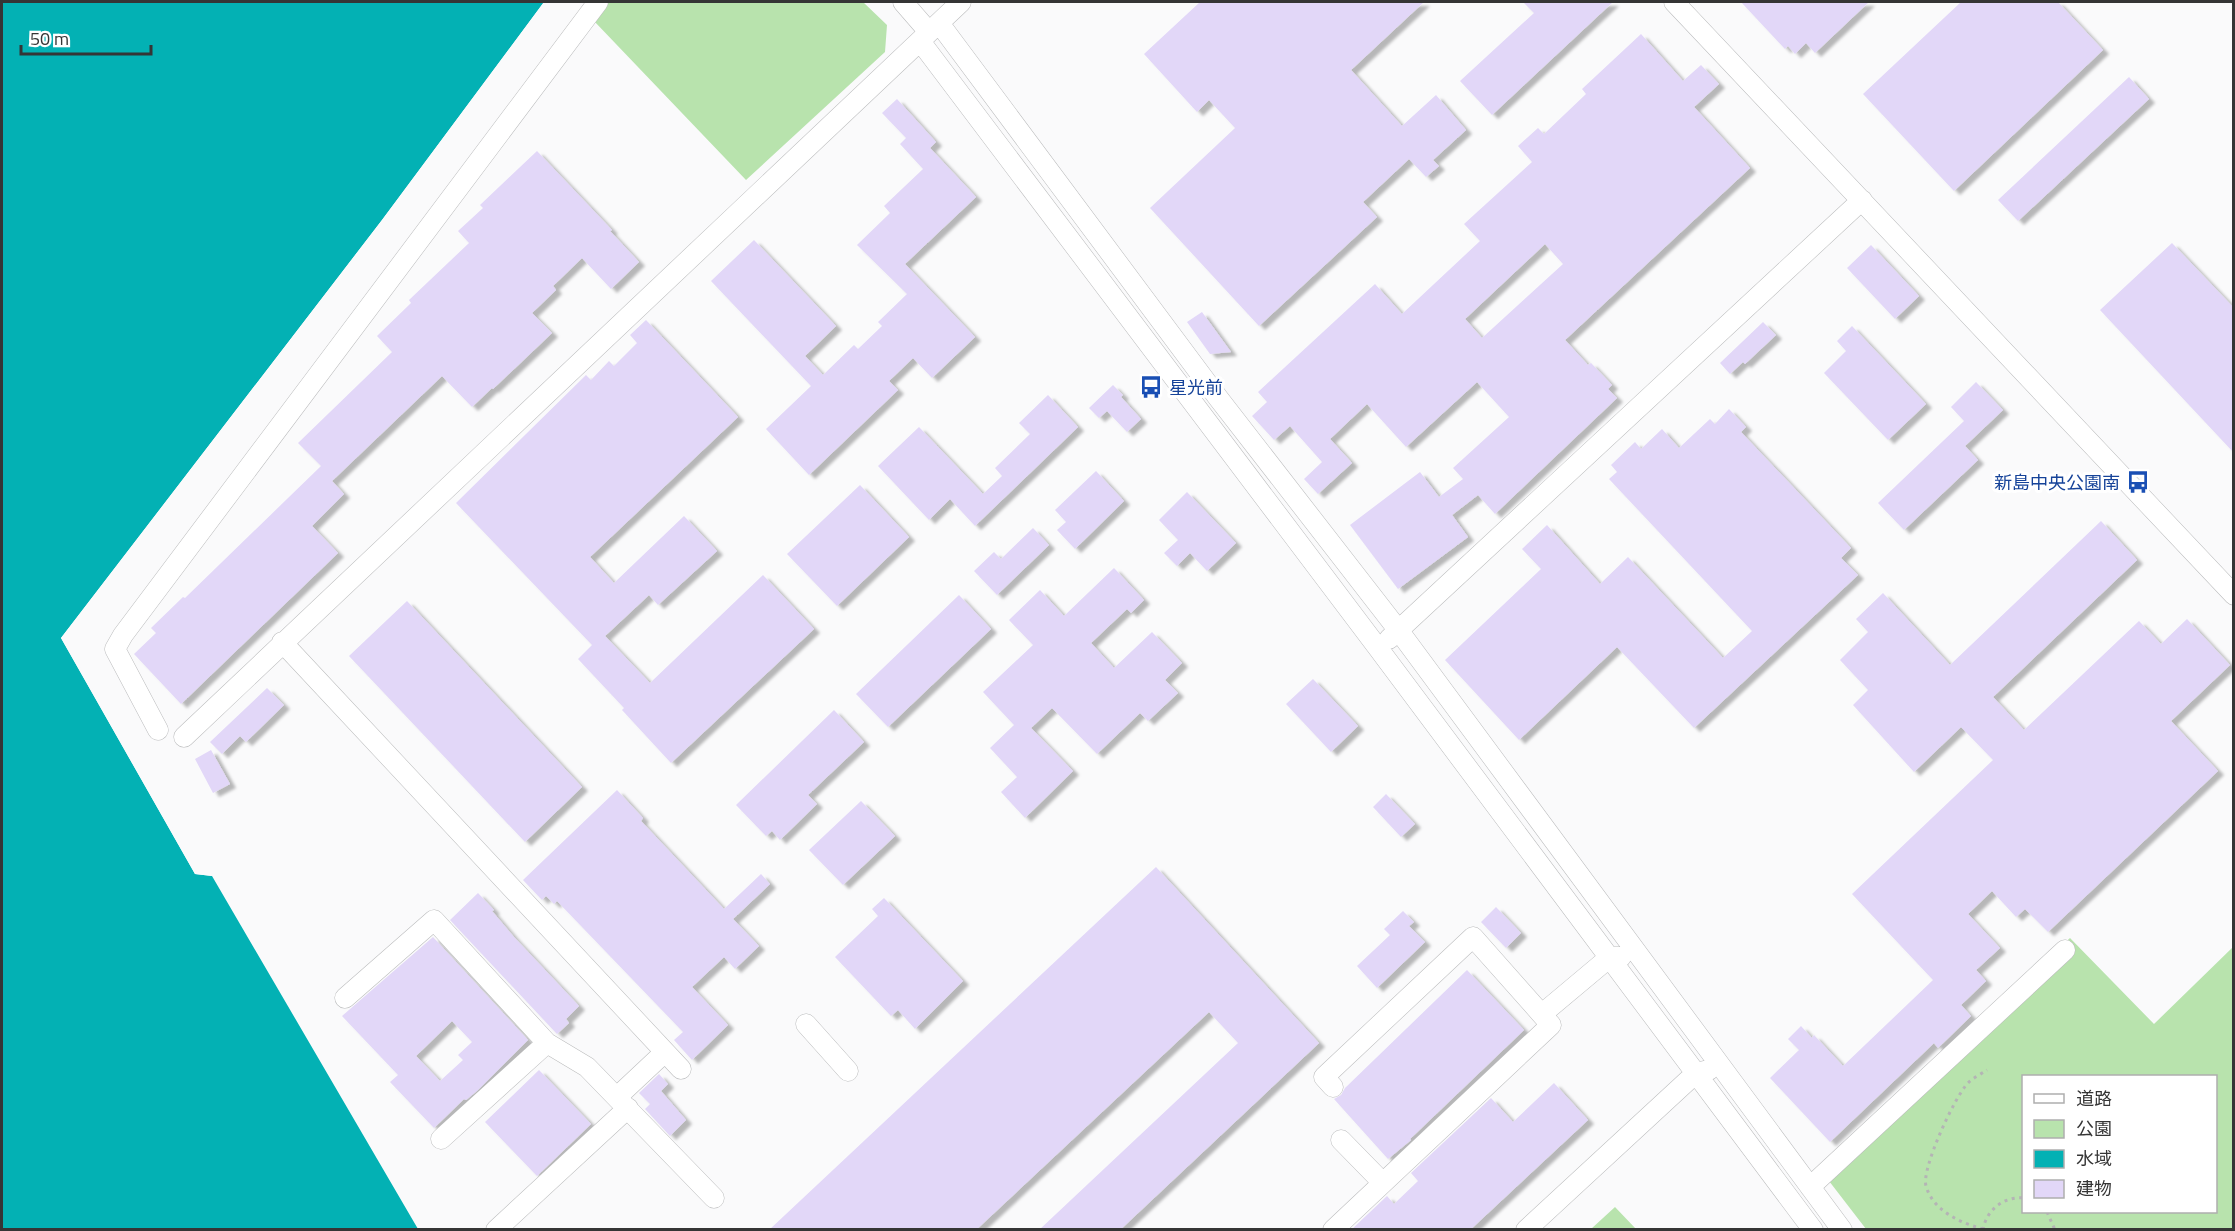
<svg xmlns="http://www.w3.org/2000/svg" width="2235" height="1231" font-family="'Titillium Web','Noto Sans JP',sans-serif">
<style>
.green{fill:#b8e3ad;fill-rule:evenodd}
.water{fill:#03b1b4}
.pier{fill:#fafafb}
.building{fill:#e2d7f8;fill-rule:evenodd;filter:url(#shadow)}
.lines{fill:none;stroke-linecap:round;stroke-linejoin:round}
.minor-casing{stroke:#bbbcbd;stroke-width:21}
.path{stroke:#b4b4b5;stroke-width:3;stroke-dasharray:3 4.5;stroke-linecap:butt}
.minor{stroke:#fff;stroke-width:20}
.labels{text-anchor:middle;dominant-baseline:central;stroke-width:6;stroke-linejoin:round;paint-order:stroke}
.transit-label{font-size:18px;fill:#164399;stroke:#fff;text-anchor:start}
</style>
<defs>
<filter id="shadow"><feDropShadow dx="6" dy="4" stdDeviation="1.5" flood-color="#0004"/></filter>
</defs>
<rect width="100%" height="100%" fill="#fafafb"/>
<path class="green" d="M608 2H863L887 25 885 52 746 180 594 21Z
M2070 938 2154 1024 2233 947V1229H1866L1819 1168ZM2024 1076H2216V1212H2024Z
M1615 1207 1636 1229H1591Z"/>
<path class="water" d="M2 2H544L382 220 61 638 195 874 212 876 418 1229 2 1230Z"/>
<path class="pier" d="M544 2H547L384 221 64 638 197 871 213 873 212 876 195 874 61 638 382 220Z"/>
<path class="building" d="M1200 2H1424L1351 70 1402 126 1436 95 1466 130 1433 160 1439 166 1426 177 1409 159 1363 202 1377 217 1259 326 1150 208 1235 128 1209 100 1197 112 1144 54Z
M1523 2H1613L1492 115 1460 81 1534 13Z
M1741 2H1869L1815 53 1806 43 1795 54 1788 46 1785 49Z
M1961 2H2058L2103 50 1954 191 1863 94Z
M1641 34 1683 81 1701 65 1719 84 1694 107 1750 168 1565 340 1588 365 1591 363 1612 385 1608 389 1617 398 1495 514 1478 495 1452 515 1468 537 1398 589 1350 525 1420 472 1439 497 1463 479 1453 468 1509 417 1477 382 1406 447 1367 404 1330 439 1352 463 1318 494 1304 479 1322 462 1290 426 1274 440 1252 416 1267 402 1258 392 1375 284 1402 314 1480 241 1464 224 1532 162 1518 146 1538 128 1544 134 1586 94 1582 89ZM1545 244 1563 264 1482 338 1465 319Z
M2129 77 2149 99 2018 221 1998 200Z
M897 99 936 142 930 148 976 197 905 264 975 337 932 378 913 358 889 381 898 390 809 475 766 429 811 386 711 281 754 240 836 326 805 356 823 375 854 345 858 349 882 326 878 322 907 294 857 245 890 213 884 206 923 169 900 144 906 138 882 113Z
M537 151 612 230 610 231 639 262 611 289 582 258 553 286 556 290 532 313 552 333 493 389 492 388 472 407 442 376 332 481 344 494 312 526 338 553 181 704 134 654 156 633 151 628 183 597 185 598 321 466 298 443 392 352 377 336 411 303 409 300 469 243 458 231 483 208 480 205Z
M2172 243 2234 308V453L2100 310Z
M1871 245 1919 296 1895 319 1847 268Z
M1202 312 1231 352 1210 354 1187 322Z
M646 320 738 417 590 557 614 583 684 516 717 551 658 605 649 595 605 636 650 683 763 575 814 629 671 763 622 710 624 708 578 659 592 645 456 503 586 375 591 380 609 361 614 366 637 343 630 335Z
M1763 322 1776 335 1745 364 1743 362 1730 374 1720 363Z
M1852 326 1926 404 1888 440 1824 373 1846 351 1837 341Z
M1976 382 2003 410 1965 446 1978 460 1904 530 1878 503 1964 421 1951 407Z
M1113 385 1123 395 1121 397 1141 419 1127 432 1107 411 1099 418 1089 408Z
M1048 395 1078 427 975 526 950 499 929 520 878 466 919 427 983 494 1002 476 995 468 1030 434 1019 423Z
M1729 409 1746 427 1741 432 1851 548 1841 558 1858 575 1694 728 1617 647 1519 740 1445 660 1541 569 1522 549 1547 525 1600 584 1628 557 1723 658 1752 631 1609 479 1617 472 1611 465 1635 442 1641 449 1662 429 1679 448 1710 419 1715 424Z
M1096 471 1124 501 1075 549 1057 530 1066 522 1055 510Z
M860 485 909 537 837 606 787 554Z
M1187 492 1236 543 1207 571 1190 553 1177 566 1164 553 1178 540 1159 520Z
M2101 521 2137 560 1993 697 2024 730 2139 621 2161 644 2187 619 2230 665 2171 721 2218 771 2048 932 2025 909 2016 917 1992 891 1968 914 2000 948 1976 970 1986 981 1961 1005 1971 1016 1938 1048 1934 1043 1830 1142 1770 1078 1799 1050 1788 1039 1801 1026 1812 1038 1814 1035 1843 1066 1933 980 1852 894 1993 760 1961 727 1914 772 1853 705 1868 690 1840 660 1868 632 1856 619 1883 593 1950 665Z
M1033 528 1049 545 997 595 974 571 994 552 1001 559Z
M1114 568 1144 600 1131 613 1127 609 1091 643 1114 668 1152 632 1182 663 1165 680 1178 693 1148 721 1140 713 1097 754 1052 708 1031 728 1073 771 1025 818 1001 792 1017 777 990 748 1014 725 983 692 1033 645 1009 620 1040 590 1064 616Z
M959 595 991 629 888 727 856 694Z
M407 601 582 787 525 842 349 656Z
M1313 679 1358 726 1331 752 1286 704Z
M267 688 284 705 246 742 240 736 222 754 210 742Z
M834 710 864 742 808 795 817 804 780 840 772 831 766 836 736 805Z
M211 750 230 784 213 793 195 759Z
M617 790 643 818 641 821 724 909 761 874 770 884 733 919 759 946 735 969 724 957 692 987 728 1025 692 1060 674 1040 683 1032 557 901 554 904 546 896 542 900 523 880Z
M1386 794 1415 824 1401 837 1373 807Z
M861 801 895 836 843 885 809 850Z
M1156 867 1319 1043 1120 1230H1039L1238 1043 1209 1012 976 1230H769Z
M478 893 494 910 492 911 514 937 579 1006 566 1019 569 1023 557 1034 450 920Z
M884 898 963 981 915 1029 898 1010 891 1016 835 957 878 916 872 909Z
M1496 907 1521 933 1506 948 1481 922Z
M1403 911 1414 922 1409 926 1425 942 1377 988 1357 966 1390 935 1384 929Z
M433 937 528 1040 478 1090 466 1100 464 1099 434 1128 390 1082 398 1075 342 1016ZM452 1021 472 1042 458 1055 463 1060 440 1081 416 1056Z
M1467 970 1524 1030 1410 1139 1411 1140 1388 1159 1334 1099 1341 1095 1345 1088Z
M539 1070 591 1124 537 1176 485 1122Z
M659 1074 668 1084 661 1091 686 1120 670 1136 645 1109 650 1104 639 1093Z
M1554 1083 1588 1120 1470 1230H1351L1387 1196 1394 1204 1418 1181 1411 1173 1491 1098 1513 1122Z"/>
<g class="lines">
<g class="minor-casing">
<path id="minor" d="M903 2 929 32
M1674 2 2234 595
M939 23 1219 399 1399 631 1842 1230
M920 41 1378 648 1813 1230
M1389 639 1862 200
M282 642 681 1069
M158 730 115 649 123 635 598 2
M184 737 961 2
M345 998 434 920 547 1043
M1542 1014 1610 957H1621
M806 1024 848 1071
M617 1097 665 1052
M441 1139 547 1043 587 1067 714 1198
M1341 1140 1383 1183
M1810 1187 2065 950
M496 1230 628 1108
M1333 1230 1551 1025 1473 937 1324 1077 1333 1087
M1526 1230 1696 1073 1709 1070"/>
</g>
<path class="path" d="M2047 1212 2055 1230
M1983 1229C1961 1223 1933 1211 1926 1186 1921 1169 1955 1096 1968 1083 1973 1078 1981 1074 1987 1070
M1983 1230C1986 1210 2004 1196 2024 1198"/>
<use href="#minor" class="minor"/>
</g>
<defs>
<g id="bus-bare" transform="scale(1.8)"><path d="M-5-6H5V4H4V6H2V4H-2V6H-4V4H-5ZM-3.5-4V0h7V-4ZM-3.5 1.2v1.5H-2V1.2ZM2 1.2v1.5H3.5V1.2Z" fill="#1a4fb4" stroke="#fff" stroke-width="2.5" paint-order="stroke"/></g>
</defs>
<g fill-rule="evenodd">
<use href="#bus-bare" x="1151" y="387"/>
<use href="#bus-bare" x="2138" y="482"/>
</g>
<g class="labels">
<g class="transit-label">
<text x="1169" y="387">星光前</text>
<text x="2120" y="482" text-anchor="end">新島中央公園南</text>
</g>
</g>
<rect width="2235" height="1231" fill="none" stroke="#353535" stroke-width="6"/>
<rect x="2022" y="1075" width="195" height="138" fill="#ffffff" stroke="#aeaeae" stroke-width="1.5"/>
<rect x="2034" y="1094" width="30" height="9" fill="#ffffff" stroke="#aeaeae" stroke-width="1.5"/>
<text x="2076" y="1105" font-size="18" fill="#353535">道路</text>
<rect x="2034" y="1120" width="30" height="18" fill="#b8e3ad" stroke="#aeaeae" stroke-width="1.5"/>
<text x="2076" y="1135" font-size="18" fill="#353535">公園</text>
<rect x="2034" y="1150" width="30" height="18" fill="#03b1b4" stroke="#aeaeae" stroke-width="1.5"/>
<text x="2076" y="1165" font-size="18" fill="#353535">水域</text>
<rect x="2034" y="1180" width="30" height="18" fill="#e2d7f8" stroke="#aeaeae" stroke-width="1.5"/>
<text x="2076" y="1195" font-size="18" fill="#353535">建物</text>
<path d="M21 45v9h130v-9" fill="none" stroke="#353535" stroke-width="3"/>
<text x="30" y="45" font-size="18" fill="#353535" stroke="#ffffff" stroke-width="4.5" paint-order="stroke">50 m</text>
</svg>
